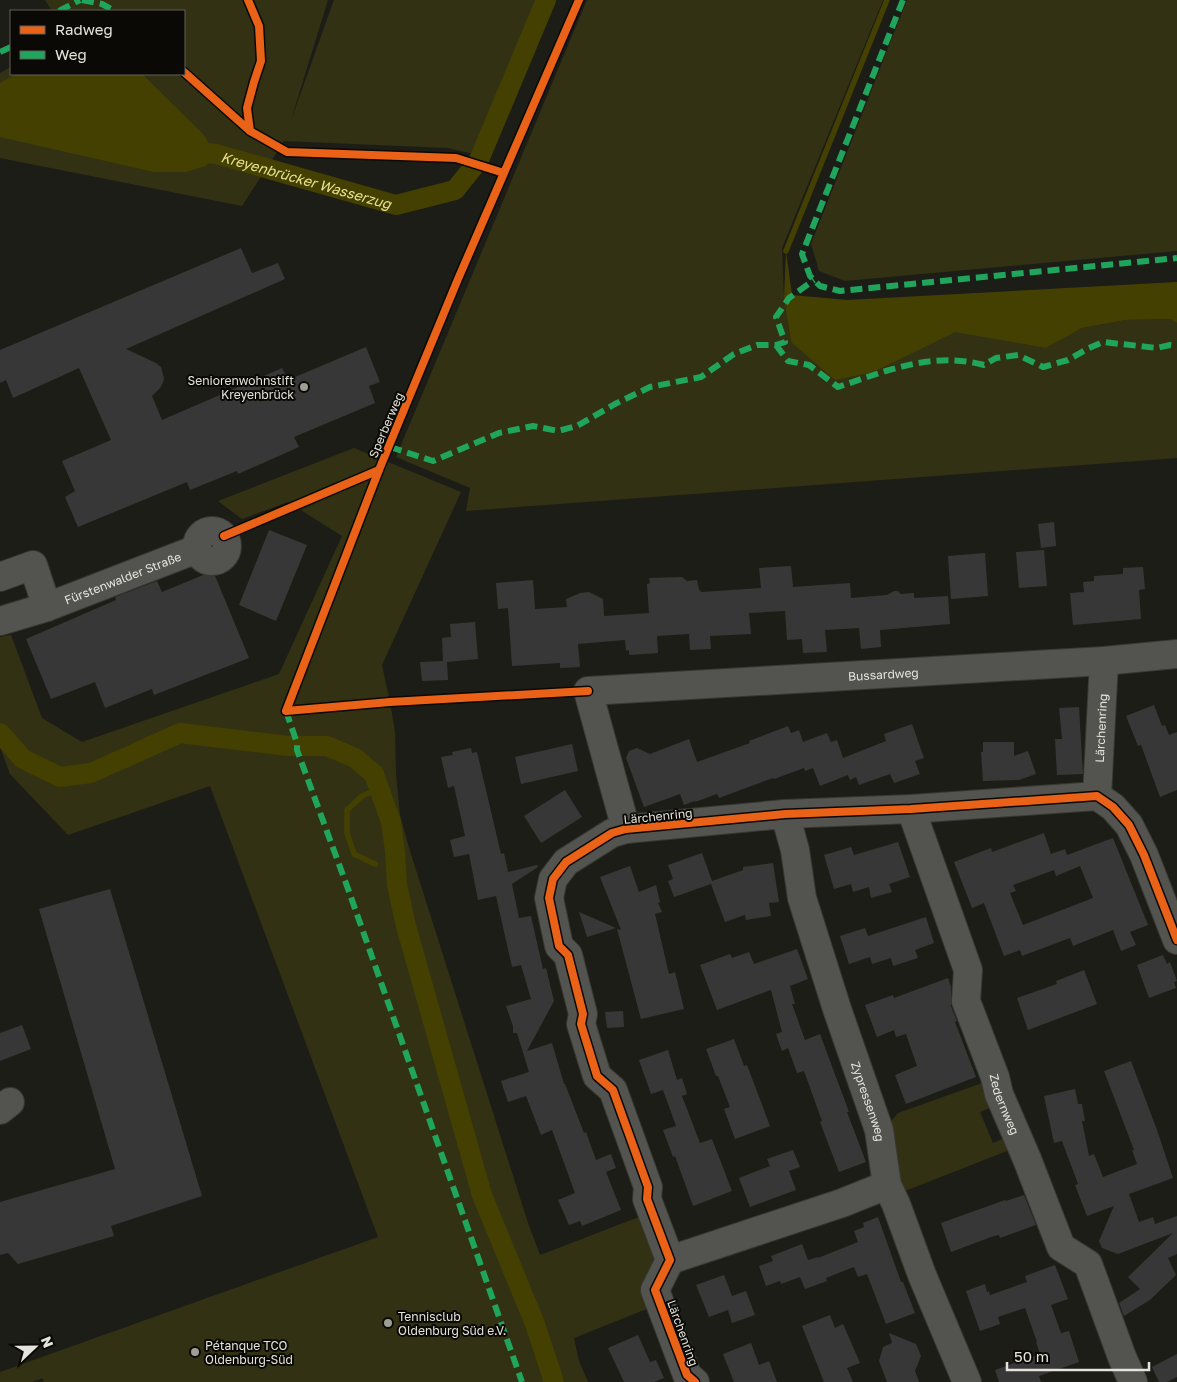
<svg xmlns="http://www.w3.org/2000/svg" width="1177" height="1382" font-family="'Golos Text',sans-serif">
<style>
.green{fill:#333114}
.water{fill:#444002}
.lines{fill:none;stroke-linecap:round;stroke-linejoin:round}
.stream{stroke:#444002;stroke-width:5.5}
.canal{stroke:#444002;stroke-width:20}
.building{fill:#383737;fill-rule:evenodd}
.minor-casing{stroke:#383833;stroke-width:30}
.minor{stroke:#53534f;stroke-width:28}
.quiet{stroke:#20a55d;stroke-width:6;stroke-dasharray:12 6;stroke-linecap:butt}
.cycleway-casing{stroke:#0a0905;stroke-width:11}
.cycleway{stroke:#ea6118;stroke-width:8}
.poi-dot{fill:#9e9e97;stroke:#0a0905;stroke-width:2}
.labels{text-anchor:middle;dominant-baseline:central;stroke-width:4;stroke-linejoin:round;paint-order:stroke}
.poi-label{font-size:12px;fill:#e4e4dc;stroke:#0a0905;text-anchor:start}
.street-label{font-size:12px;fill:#e4e4dc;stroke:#0a0905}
.water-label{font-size:14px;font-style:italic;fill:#e7e289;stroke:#0a0905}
</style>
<rect width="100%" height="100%" fill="#1d1d17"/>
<path class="green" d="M45 0H328L290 123 334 0H538L474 154 447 148 284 141 242 206 0 158V73L11 67V74H184V11H52Z
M587 0H883L782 248 784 299 791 342 874 372 955 331 1046 348 1082 328 1126 320 1170 319 1177 323V458L466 511 470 488 396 457Z
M907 0H1177V251L845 281 819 271 811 244Z
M354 448 461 492 382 665 390 702 395 732 396 774 400 815 410 851 528 1223 540 1255 652 1212 670 1260 649 1308 574 1338 579 1361 588 1382H44L43 1378 32 1382H0V1372L378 1237 210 786 68 835 10 774 0 747V637L11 635 42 718 82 742 279 674 342 536 288 502 242 519 218 501Z
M985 1082 994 1106 980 1112 993 1143 1007 1137 1012 1149 905 1191 885 1134 888 1125 898 1113Z"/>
<path class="water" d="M16 74H142L203 134 216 154 206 166 186 172H154L0 137V83Z
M786 251 792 295 847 300 1177 282V323L1170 319 1126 320 1082 328 1046 348 955 332 874 372 835 380 791 342 784 299Z"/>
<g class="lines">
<path class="stream" d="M786 251 887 0
M375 864 354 854 347 833V810L362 796 380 789"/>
<g class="canal">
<path id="s1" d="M188 151 216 154 396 205 455 190 479 160 546 0"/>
<path d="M0 733 23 759 60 777 91 773 180 733 289 746H327L355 758 374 774 391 822 395 851 397 885 406 926 482 1195 535 1324 554 1382"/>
</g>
</g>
<path class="building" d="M241 248 252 273 278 263 285 279 126 349 156 363 161 367 164 378 163 383 160 388 152 396 162 420 282 368 288 380 366 347 380 382 369 386 375 403 294 437 299 447 238 474 237 471 190 490 187 482 78 527 65 497 75 491 62 461 111 440 79 368 13 398 6 380 0 383V350Z
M1054 522 1056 546 1041 548 1038 524Z
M269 530 307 545 276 621 239 605Z
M1044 550 1047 586 1019 588 1016 552Z
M985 553 988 596 951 599 948 556Z
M791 566 793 587 850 583 851 598 887 595 894 591H898L901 594 914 593V598L948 596 950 624 880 630 881 647 861 649 859 628 825 630 827 652 803 653 802 639 787 640 785 611 749 613 751 634 710 636 711 649 690 650 689 634 657 636 658 653 629 655V650L626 651 625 640 578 644 580 667 560 668V663L512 666 508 608 498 609 496 583 533 580 535 609 567 607 566 599 580 593 589 592 603 599 604 616 649 613 647 584 650 583 649 578 682 577 687 581 697 580 699 590H700L701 592 761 588 759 568Z
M1143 567 1145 589 1139 590 1141 619 1073 625 1070 593 1084 592 1083 582 1094 581V576L1123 574V568Z
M213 571 249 658 154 695 152 689 105 708 95 682 51 699 26 639 116 600 115 597 157 581 162 592Z
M475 622 478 659 447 662 448 680 422 681 420 662 443 661 442 638 451 637 450 624Z
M1154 705 1162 726 1165 725 1169 735 1177 732V790L1160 797 1141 745 1138 746 1126 716Z
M1079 707 1083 774 1057 775 1055 739H1062L1059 708Z
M912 724 924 758 915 761 920 774 894 783 890 774 859 785 856 777 850 780 848 775 820 786 813 768 805 771 804 768 774 779 773 778 719 798 717 794 695 802V801L684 805 680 794 644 807 626 758 629 751 637 748 650 754 689 739 697 762 750 743 749 741 788 726 791 733 799 730 803 742 827 733 831 742 837 740 843 758 886 741 884 734Z
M983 742H1014V756L1028 751 1036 774 1019 780 983 781 981 752H983Z
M572 744 578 771 521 784 515 757Z
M471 748 472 753 477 752 501 854 504 853 508 872 537 865 538 867 512 884 519 918 531 916 543 969 546 968 554 1001 527 1051 552 1043 564 1084H565L584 1133 586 1132 596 1160 611 1154 616 1168 606 1172 621 1210 582 1226 580 1221 569 1225 558 1200 575 1193 552 1130 541 1135 526 1096 508 1102 501 1081 529 1072 517 1033H513V1026L506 1006 531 999 521 965 512 967 496 896 478 900 469 854 454 857 450 840 465 836 454 786 448 788 441 757 453 755 452 752Z
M565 790 582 817 541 843 524 816Z
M1044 833 1051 854 1065 849 1067 855 1113 838 1148 925 1130 932 1136 945 1121 951 1113 930 1073 946 1070 938 1022 956 1020 950 1004 956 984 903 972 908 954 862 991 848 992 852ZM1080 866 1093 898 1023 925 1010 893 1016 891 1013 885 1054 870 1056 876Z
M898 842 910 877 889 884 892 892 871 898 869 887 853 892 851 884 834 889 824 855 851 847 854 855Z
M702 853 712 881 743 870V867L773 863 779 902 769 903 771 916 746 920 745 915 725 922 711 884 674 897 668 881 673 879 668 865Z
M630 866 639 892 656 885 660 902 658 903 662 912 655 914 669 974 675 972 684 1009 641 1019 617 929 621 930 600 877Z
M110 889 202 1196 111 1226 114 1236 18 1264 8 1253 0 1255V1202L115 1169 39 909Z
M579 912 616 928 587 937Z
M926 917 934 943 915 950 918 958 893 966 891 958 872 964 870 957 849 964 840 936 865 928 868 936Z
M797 949 808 979 790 986 795 1004H792L805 1040 820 1034 849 1112H847L866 1162 839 1172 820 1122 822 1121 804 1071 797 1073 788 1048 782 1051 776 1034 782 1032 771 990 717 1010 700 965 730 954 732 958 749 952 754 964Z
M1163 955 1167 964 1170 962 1177 981 1174 982 1176 988 1149 998 1137 965Z
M1084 970 1097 1004 1028 1030 1017 998 1057 984 1056 981Z
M948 978 951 987V1006L957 1021 955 1022 976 1077 906 1104 895 1075 917 1066 906 1034 896 1037 894 1030 877 1037 865 1005 893 995 894 998Z
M623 1011 624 1027 607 1028 605 1012Z
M22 1025 31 1049 0 1061V1033Z
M734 1039 744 1066 747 1065 770 1126 735 1139 724 1109 730 1107 718 1076H716L706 1049Z
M668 1050 677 1080 682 1078 687 1094 682 1096 700 1143 712 1139 732 1191 693 1206 675 1156 673 1157 663 1130 676 1126 663 1090 651 1094 639 1060Z
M1131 1061 1157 1130 1173 1178 1129 1194 1139 1222 1153 1217 1155 1224 1177 1216V1254L1168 1258 1176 1275 1175 1276 1150 1300 1124 1316 1119 1303 1140 1289 1128 1277 1173 1233 1118 1254 1102 1248 1099 1241 1114 1206 1087 1216 1075 1185 1078 1184 1062 1141 1054 1143 1044 1096 1075 1089 1078 1104H1082L1085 1121H1082L1089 1156 1094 1154 1103 1177 1137 1164 1132 1150H1134L1104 1071Z
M793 1150 800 1167 789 1171 796 1190 750 1207 739 1178 770 1166 767 1159Z
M1024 1195 1036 1225 1000 1238 999 1235 991 1237 951 1252 941 1223 1005 1200 1006 1201Z
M878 1217 901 1282H903L915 1313 886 1324 867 1274 858 1277 854 1267 826 1278 827 1281 805 1289 800 1277 781 1284 780 1281 766 1286 759 1266 773 1261 771 1256 802 1244 808 1260 818 1257V1258L858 1242 854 1231 864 1227 863 1223Z
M1055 1265 1068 1299 1051 1305 1061 1333 1069 1331 1079 1362 1039 1376 1041 1382H999L995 1370 1040 1354 1036 1342H1037L1025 1308 998 1317 1000 1324 980 1331 966 1291 985 1284 987 1292 989 1291 990 1295 1027 1282 1025 1276Z
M724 1275 732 1296 746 1291 755 1315 732 1323 728 1310 709 1317 696 1285Z
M830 1315 835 1328 843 1324 860 1363 847 1368 853 1382H824L802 1326Z
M889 1333 916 1344 921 1356 915 1371 919 1382H887L879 1361 883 1347 892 1343Z
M638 1335 650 1362 656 1360 664 1378 654 1382H624L608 1348Z
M751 1343 759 1365 769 1361 777 1382H734L723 1354Z
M1177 1354V1377L1167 1382H1159L1152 1367Z"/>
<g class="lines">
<g class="minor-casing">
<g id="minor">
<circle cx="212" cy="546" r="15"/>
<path d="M0 577 33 565 47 607"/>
<path id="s2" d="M0 621 47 607 197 549"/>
<path id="s3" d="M1097 796 1104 661"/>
<path id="s4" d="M911 809 968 970 966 1001 995 1077 999 1094 1027 1159 1061 1247 1088 1264 1122 1357 1133 1382"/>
<path id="s5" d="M785 814 795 850 802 898 837 1009 879 1130 887 1185 896 1204 922 1275 967 1382"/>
<path id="s6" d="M626 829 588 691 1104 661 1177 654"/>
<path d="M0 1110 10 1102"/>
<path d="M670 1260 842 1203 887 1185"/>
<path d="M695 1382 687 1375 655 1290 670 1260 647 1199 648 1187 613 1090 597 1076 581 1024 583 1014 568 955 559 946 549 898 553 879 566 862 612 833 626 829 785 814 911 809 1097 796 1113 807 1129 825 1144 855 1177 940"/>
</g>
</g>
<use href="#minor" class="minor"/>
<path class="quiet" d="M82 0 102 4 115 11
M903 0 802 254 810 276 820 286 840 291 1177 258
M59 11 80 0
M0 52 11 47
M776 345 788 361 809 365 838 387C886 371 933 351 984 365L996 358 1018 355 1043 367 1068 360 1089 348 1103 342 1157 348 1170 345 1177 346
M390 447 433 461 499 433 533 426 558 431 577 426 615 404 650 387 701 377 734 354 757 345H776L785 342 776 317 789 298 814 280
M286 711 297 743V750L347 886 522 1382"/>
<g class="cycleway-casing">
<path id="cycleway" d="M248 0 259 26 261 61 254 82 247 108 250 131
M579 0 458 279 379 470 286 711 390 702 588 691
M184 72 250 131 287 152 456 158 504 173
M224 536 379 470
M695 1382 687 1375 655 1290 670 1260 647 1199 648 1187 613 1090 597 1076 581 1024 583 1014 568 955 559 946 549 898 553 879 566 862 612 833 626 829 785 814 911 809 1097 796 1113 807 1129 825 1144 855 1177 940"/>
</g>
<use href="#cycleway" class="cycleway"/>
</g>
<g class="poi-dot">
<circle cx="304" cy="387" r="5"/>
<circle cx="388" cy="1323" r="5"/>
<circle cx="195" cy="1352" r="5"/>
</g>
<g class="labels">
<g class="poi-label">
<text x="294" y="380" text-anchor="end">Seniorenwohnstift<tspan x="294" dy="14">Kreyenbrück</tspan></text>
<text x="398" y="1316">Tennisclub<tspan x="398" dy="14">Oldenburg Süd e.V.</tspan></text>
<text x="205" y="1345">Pétanque TCO<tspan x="205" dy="14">Oldenburg-Süd</tspan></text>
</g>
<g class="street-label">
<text transform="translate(386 425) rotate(-67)">Sperberweg</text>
<text stroke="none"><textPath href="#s2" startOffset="130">Fürstenwalder Straße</textPath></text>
<text stroke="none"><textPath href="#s6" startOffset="439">Bussardweg</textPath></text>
<text stroke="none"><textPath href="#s3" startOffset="68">Lärchenring</textPath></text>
<text transform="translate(658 816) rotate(-6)">Lärchenring</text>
<text stroke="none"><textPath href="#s5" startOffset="300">Zypressenweg</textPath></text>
<text stroke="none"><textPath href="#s4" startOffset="312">Zedernweg</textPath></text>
<text transform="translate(683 1333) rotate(70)">Lärchenring</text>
</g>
<g class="water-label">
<text stroke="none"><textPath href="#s1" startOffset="122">Kreyenbrücker Wasserzug</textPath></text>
</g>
</g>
<rect x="10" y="10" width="175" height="65" fill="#0a0905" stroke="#61615b"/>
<rect x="20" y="26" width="25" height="8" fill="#ea6118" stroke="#61615b"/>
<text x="55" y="35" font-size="15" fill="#e4e4dc">Radweg</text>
<rect x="20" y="51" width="25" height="8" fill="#20a55d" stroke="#61615b"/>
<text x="55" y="60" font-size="15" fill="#e4e4dc">Weg</text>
<g transform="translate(35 1347) rotate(68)" stroke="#0a0905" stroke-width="4" paint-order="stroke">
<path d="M0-4L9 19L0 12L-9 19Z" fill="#e4e4dc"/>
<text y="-8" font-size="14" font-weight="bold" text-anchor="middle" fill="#e4e4dc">N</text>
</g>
<path d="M1007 1362v8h142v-8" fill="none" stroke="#e4e4dc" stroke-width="2.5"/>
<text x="1014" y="1362" font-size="15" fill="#e4e4dc" stroke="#0a0905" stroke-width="4" paint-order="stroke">50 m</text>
</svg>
